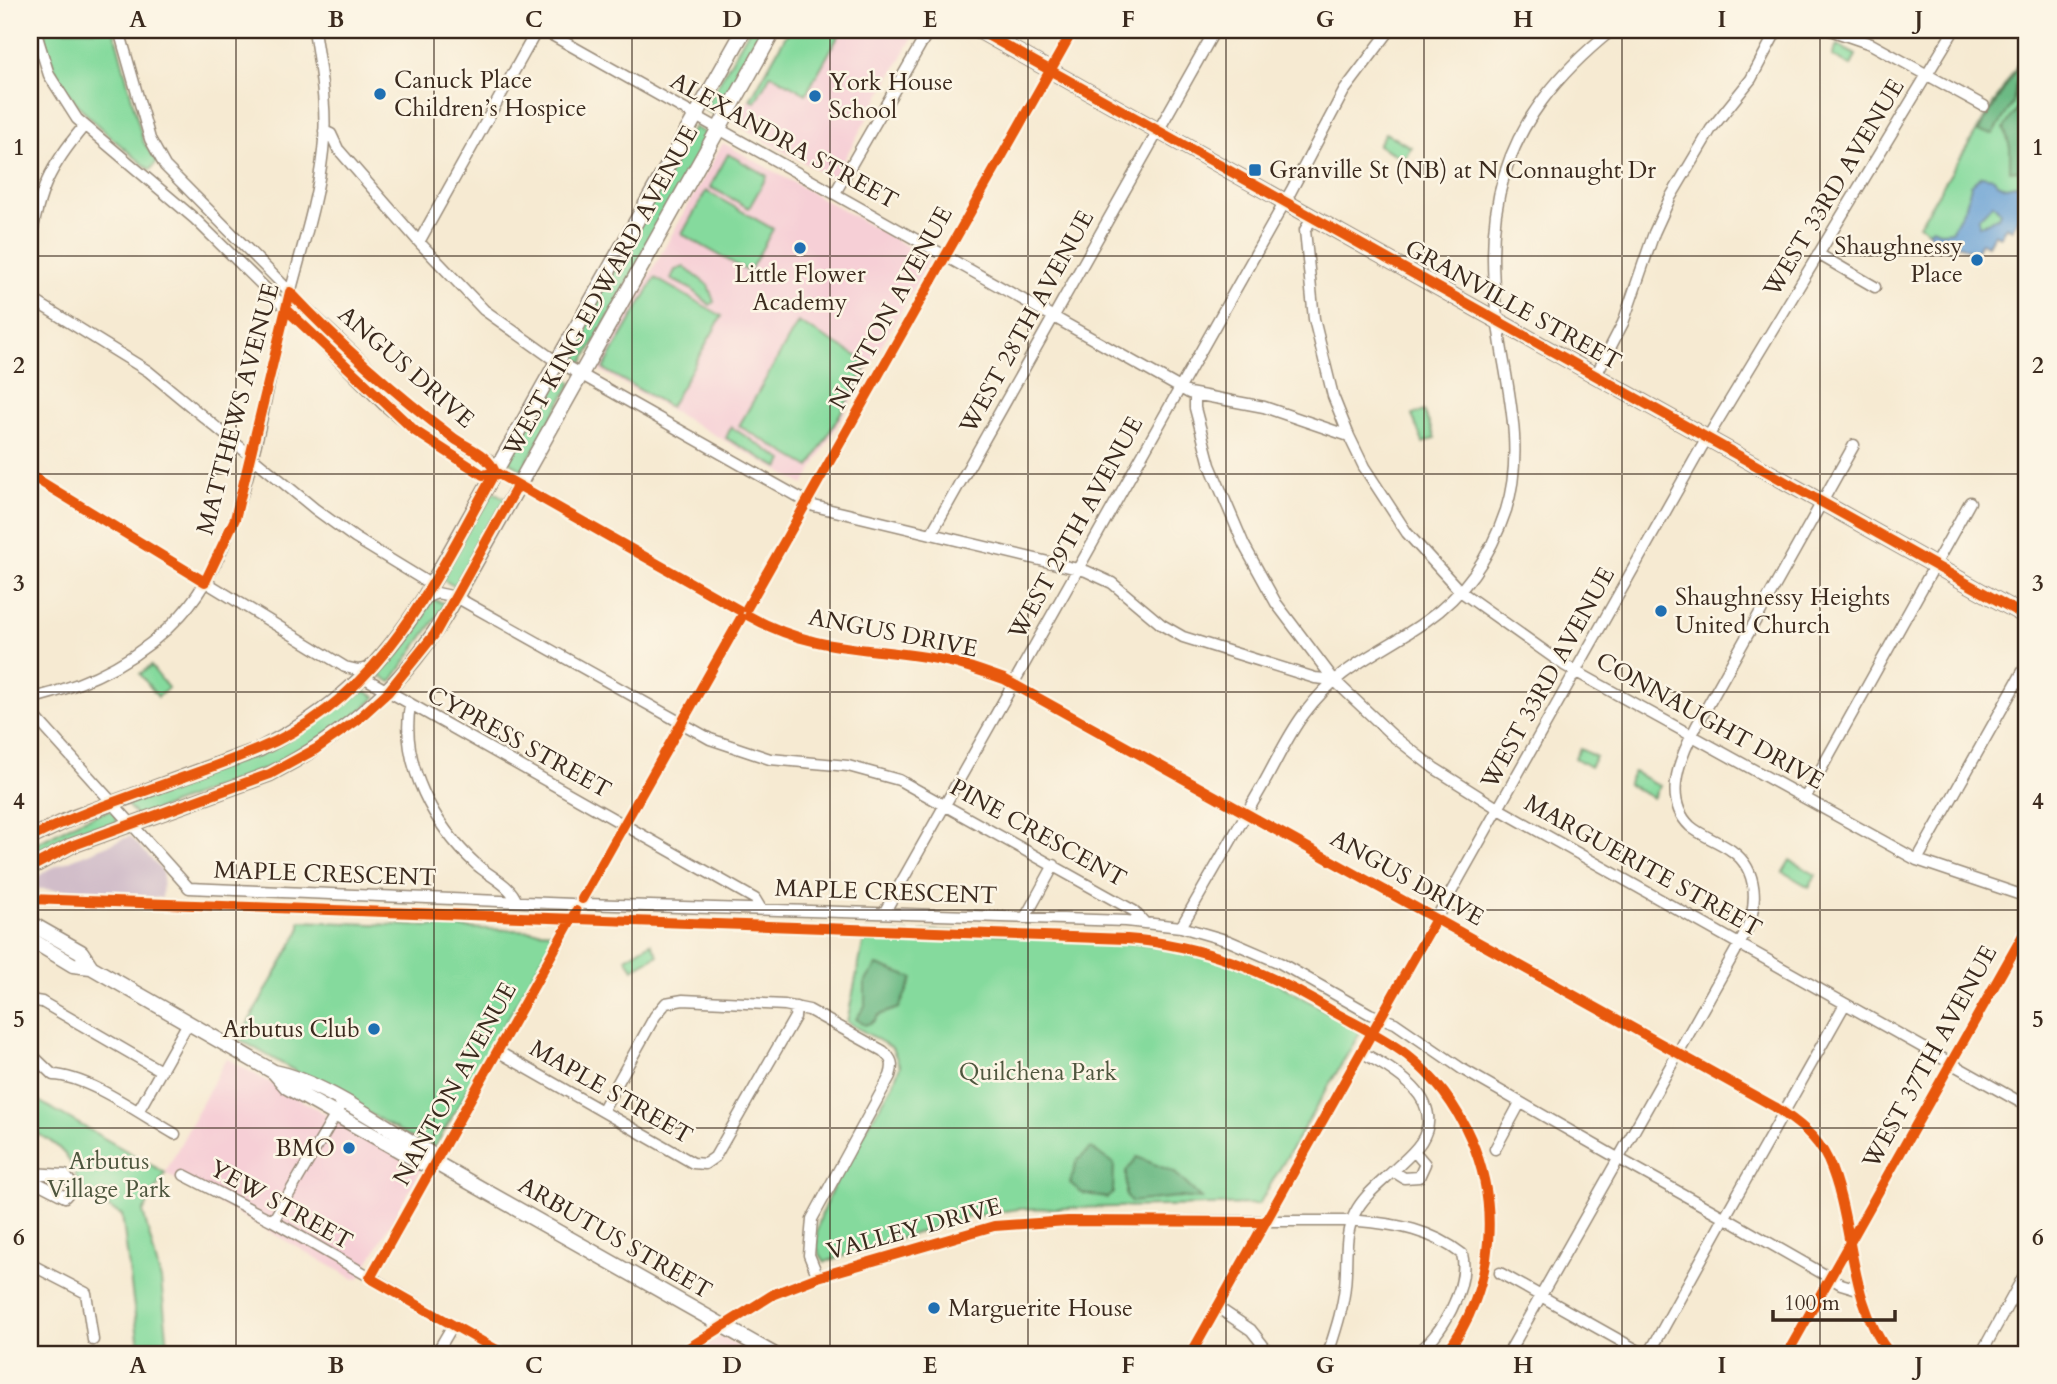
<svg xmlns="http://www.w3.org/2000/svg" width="2057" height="1384" font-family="Cardo,serif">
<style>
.built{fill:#f6cfd6}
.industrial{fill:#d1bdc9}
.green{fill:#85da9d;stroke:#60825e;stroke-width:2}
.forest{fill:#6cba84;stroke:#547251;stroke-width:2}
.water{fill:#659fd4;stroke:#506479;stroke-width:2;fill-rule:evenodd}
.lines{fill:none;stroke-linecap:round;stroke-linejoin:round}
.minor-casing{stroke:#988a78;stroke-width:13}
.major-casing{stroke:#988a78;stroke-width:17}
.highway-casing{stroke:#988a78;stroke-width:18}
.minor{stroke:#fff;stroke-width:10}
.major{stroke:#fff;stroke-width:14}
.highway{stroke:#fff;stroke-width:16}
.cycleway-casing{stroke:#fcf5e5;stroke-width:15}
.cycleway{stroke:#e8590c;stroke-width:10}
.grid{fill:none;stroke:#3b2a1e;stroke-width:2;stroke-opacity:0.55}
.poi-dot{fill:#1f6fb2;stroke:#fcf5e5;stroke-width:2.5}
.labels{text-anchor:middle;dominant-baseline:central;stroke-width:5;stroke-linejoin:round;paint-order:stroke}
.poi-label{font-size:24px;fill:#3b2a1e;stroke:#fcf5e5;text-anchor:start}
.street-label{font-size:24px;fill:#3b2a1e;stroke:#fcf5e5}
.park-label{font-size:24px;fill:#4e563e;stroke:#fcf5e5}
.neatline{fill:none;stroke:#3b2a1e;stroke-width:2.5}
.grid-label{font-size:23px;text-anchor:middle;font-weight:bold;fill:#3b2a1e}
</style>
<rect width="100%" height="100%" fill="#fcf5e5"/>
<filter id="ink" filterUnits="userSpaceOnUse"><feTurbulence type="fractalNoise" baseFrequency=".0143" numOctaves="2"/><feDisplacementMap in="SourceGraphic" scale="14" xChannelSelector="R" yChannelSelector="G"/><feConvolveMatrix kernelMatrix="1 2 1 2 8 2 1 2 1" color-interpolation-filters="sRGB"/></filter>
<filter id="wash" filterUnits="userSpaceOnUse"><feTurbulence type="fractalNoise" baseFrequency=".00686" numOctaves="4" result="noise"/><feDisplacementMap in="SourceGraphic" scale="28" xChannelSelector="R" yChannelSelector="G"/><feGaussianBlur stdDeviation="1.57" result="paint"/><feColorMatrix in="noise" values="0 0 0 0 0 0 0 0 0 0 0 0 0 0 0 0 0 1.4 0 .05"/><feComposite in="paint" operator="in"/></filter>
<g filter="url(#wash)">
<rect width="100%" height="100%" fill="#f6ead2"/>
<path class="built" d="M788 30H917L833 179 735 124Z
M723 143 930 259 804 485 597 369Z
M226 1058 422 1168 360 1278 354 1279 165 1173Z
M718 1337 725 1338 750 1354H692Z"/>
<path class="industrial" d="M130 836 163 872 162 898 30 888V882L49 869Z"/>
<path class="green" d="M44 30H114L143 141 157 162 150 170C103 130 51 95 44 30Z
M749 30H769L720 118 704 109Z
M789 30H842L806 94 771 74 755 102 750 100Z
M1837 45 1856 55 1851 66 1832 56Z
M2027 49V222L2019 217 2012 229 2006 226 2000 237 1994 234 1988 245 1981 242 1975 254 1952 241 1948 245 1932 237V234L1919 225Z
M694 127 710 136 582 364 566 354Z
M1385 133 1411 147 1404 159 1378 145Z
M728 154 767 176 749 208 710 187Z
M706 191 773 229 749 272 682 234Z
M684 267 708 285 714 302 710 305 693 290 671 279 675 270Z
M655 278 722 316 670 407 603 369Z
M798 322 869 363 810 467 739 426Z
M556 372 572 382 522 470 507 460Z
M1424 411 1435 438 1423 443 1412 415Z
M731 427 783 460 779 468 726 438Z
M490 490 506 499 456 587 440 578Z
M429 598 446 604 391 682 375 673Z
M151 666 168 688 158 697 140 674Z
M359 688 376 697 354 717 286 761 138 817 125 803 249 757Z
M1580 749 1596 757 1590 767 1575 758Z
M1634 772 1660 786 1653 798 1627 784Z
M109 810 115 814 116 823 30 863V847L79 821Z
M1790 860 1816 875 1809 887 1783 872Z
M300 921 557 932 435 1147H428L239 1039 300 930Z
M939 931 1100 938 1198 953 1258 972 1361 1031 1259 1204 1018 1209 967 1217 825 1262C818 1253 815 1245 817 1233 821 1196 873 1120 893 1084L900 1066 892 1048 847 1022 864 939Z
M651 943 658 955 633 969 626 958Z
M30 1096 165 1173 143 1212 161 1280 169 1354H140L122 1215 78 1191C77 1161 58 1141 30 1131Z"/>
<path class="forest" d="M2027 52V68L2016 84 2013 103 1993 134 1978 132Z
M2022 102H2027V169L2010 171V147L2004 128Z
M877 965 913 978 899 1008 879 1015 873 1022 865 1025 856 1019 865 1006V982Z
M1091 1148 1114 1164 1113 1193 1107 1198 1082 1193 1070 1183 1077 1161Z
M1137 1157 1174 1172 1202 1199 1177 1197 1131 1202 1126 1196V1172Z"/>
<path class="water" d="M1981 176 1994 178 1997 183 2006 187 2027 182V222L2019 217 2012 229 2006 226 2000 237 1994 234 1988 245 1981 242 1975 254 1952 241 1948 245 1932 237 1928 231 1932 228 1942 232 1951 231 1966 206 1971 185ZM1993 204 2000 212 1998 217 1979 226V217Z"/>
</g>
<g filter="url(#ink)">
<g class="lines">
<g class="minor-casing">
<path id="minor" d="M35 30 49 75 77 119 195 219 384 405 415 431 483 475 495 472
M119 30 150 139 165 166 297 299 395 392 465 446 491 461 495 472 739 610
M543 30 1189 393 1264 407 1349 436
M1656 30H1714
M1830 30 1871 44 1984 106
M324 131 331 134 338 149 419 242 484 310 550 357 814 506 1086 571 1112 583 1162 625 1183 637 1315 678 1334 680 1393 736 1434 768 1499 809 2027 1106
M835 193 929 30
M1313 217 1305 230 1314 319 1333 396 1349 436 1364 467 1407 533 1460 591 1564 665 1917 860 2027 897
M419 242 537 30
M30 244C39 190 49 168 84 126
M1818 254 1875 287
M30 298 148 371 315 509 355 538 432 585
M1596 375 1623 323 1654 233 1670 198 1711 129 1751 79 1777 30
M1195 395V408L1210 465 1244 545 1276 603 1334 680
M30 475 345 667 358 670 371 668
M931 534 1215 30
M424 598 437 593 456 597 710 739 770 759 848 766 899 780 1134 911 1144 922
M747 608 1073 30
M749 616C815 653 866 646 937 659 960 663 982 671 1004 679L1775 1107C1796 1121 1817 1136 1828 1160 1855 1221 1847 1300 1890 1354
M363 677 755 899 761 909
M30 699C87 685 141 659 181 615 246 544 261 409 284 317 297 262 317 207 323 151 328 111 320 69 314 30
M410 705C400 764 434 826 477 865 488 875 512 886 516 901
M30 711 189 888 572 904
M1805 798 1970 502
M1917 860 2027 664
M582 899 741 618
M585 904 1126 921 1181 927 1229 941 1280 963 1370 1014 1395 1023 1462 1069 1614 1156
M884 913 1291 191 1344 91 1390 30
M1025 918 1054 865
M1181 927C1209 879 1236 831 1264 783 1277 760 1288 735 1304 714 1342 663 1378 655 1426 621 1465 594 1491 555 1506 510 1522 460 1512 407 1503 357 1478 214 1495 124 1612 30
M30 1000 42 1002 161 1071
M497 1051 693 1163 705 1164 715 1157 795 1017 796 1007
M30 1053 53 1075C89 1076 143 1116 175 1134
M139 1110 188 1023
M602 1111 655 1016 666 1003 683 1000 785 1005 809 1010 883 1051C892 1059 894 1064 890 1076L812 1219 809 1255 818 1277
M1495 1149 1520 1103
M1621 1154 1745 934C1758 907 1759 870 1732 851 1719 841 1701 836 1690 826 1661 798 1682 753 1697 725L1854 445
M1623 1161 1720 1215
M1393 1171 1404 1178 1419 1177 1425 1164 1414 1151
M30 1173 65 1175 74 1187 65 1197 30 1179
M184 1175 273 1221 504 1354
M1727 1213 1845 1004
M1729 1220 1841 1284 1861 1290
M273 1221 339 1109
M30 1264 86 1293 93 1340
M1500 1273 1644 1354
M370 1278 576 911
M1217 1307 1251 1330 1270 1354
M436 1354 453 1325
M679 1354 774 1294 818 1277 994 1226 1068 1221H1359C1397 1224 1431 1230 1462 1254 1470 1285 1441 1338 1415 1354
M1191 1354 1700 450 1954 30
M1328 1354C1335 1332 1343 1309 1345 1286 1348 1261 1343 1236 1355 1213 1363 1197 1378 1185 1391 1173 1401 1163 1413 1154 1421 1142 1448 1099 1392 1069 1361 1052
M1508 1354 1616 1163
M1649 1354 1722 1222
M1787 1354 2027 928
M1981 1354 2027 1270"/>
</g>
<g class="major-casing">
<path id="major" d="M30 838 72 818 260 749C333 712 381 667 424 598L744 30
M30 868 71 846 270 774C348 734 407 682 451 606L774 30
M30 923 81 952 91 967
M30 939 73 965 91 967 274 1072C321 1081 385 1127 428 1152L434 1162 773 1354
M274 1072 287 1087 422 1163 434 1162"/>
</g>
<g class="highway-casing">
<path id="highway" d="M978 30 2027 617"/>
</g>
<use href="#minor" class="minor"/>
<use href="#major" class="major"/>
<use href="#highway" class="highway"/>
<g class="cycleway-casing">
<path id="cycleway" d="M978 30 2027 617
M290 292C341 346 397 395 455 439 470 449 488 455 495 472L739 610
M286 309 415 431 483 475 495 472
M30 475 205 582 235 519 290 292
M747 608 1073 30
M749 616C815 653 866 646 937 659 960 663 982 671 1004 679L1775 1107C1796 1121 1817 1136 1828 1160 1855 1221 1847 1300 1890 1354
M30 838C103 801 182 781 258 749 382 699 434 581 495 472
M30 874 33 866 71 846 270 774 316 749 356 721 388 692 434 635 518 485
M30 899 1127 939C1205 945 1268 972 1334 1012 1359 1026 1385 1038 1407 1055 1463 1100 1494 1171 1488 1242 1485 1282 1470 1323 1445 1354
M582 899 741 618
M504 1354 370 1278 576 911
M679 1354 774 1294 818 1277 994 1226 1068 1221 1265 1222
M1191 1354 1436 919
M1787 1354 2027 928"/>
</g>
<use href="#cycleway" class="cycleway"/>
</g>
</g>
<path class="grid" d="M236 30V1354M434 30V1354M632 30V1354M830 30V1354M1028 30V1354M1226 30V1354M1424 30V1354M1622 30V1354M1820 30V1354M30 256H2027M30 474H2027M30 692H2027M30 910H2027M30 1128H2027"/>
<g class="poi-dot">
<circle cx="380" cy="94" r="7"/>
<circle cx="815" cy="96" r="7"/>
<rect x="1248" y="163" width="14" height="14" rx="3.5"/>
<circle cx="800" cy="248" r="7"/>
<circle cx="1977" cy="260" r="7"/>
<circle cx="1661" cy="611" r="7"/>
<circle cx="374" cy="1029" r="7"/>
<circle cx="349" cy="1148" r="7"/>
<circle cx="934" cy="1308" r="7"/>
</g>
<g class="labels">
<g class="poi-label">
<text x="394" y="80">Canuck Place<tspan x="394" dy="28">Children’s Hospice</tspan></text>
<text x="829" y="82">York House<tspan x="829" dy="28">School</tspan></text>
<text x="1269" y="170">Granville St (NB) at N Connaught Dr</text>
<text x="1963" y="246" text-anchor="end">Shaughnessy<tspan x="1963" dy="28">Place</tspan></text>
<text x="800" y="274" text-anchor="middle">Little Flower<tspan x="800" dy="28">Academy</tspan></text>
<text x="1675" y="597">Shaughnessy Heights<tspan x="1675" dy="28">United Church</tspan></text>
<text x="360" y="1029" text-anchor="end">Arbutus Club</text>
<text x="335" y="1148" text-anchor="end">BMO</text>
<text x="948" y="1308">Marguerite House</text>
</g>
<g class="street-label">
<text transform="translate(784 141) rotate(29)">ALEXANDRA STREET</text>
<text transform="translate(1834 188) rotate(-59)">WEST 33RD AVENUE</text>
<text transform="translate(601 291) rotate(-61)">WEST KING EDWARD AVENUE</text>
<text transform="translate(1513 305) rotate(29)">GRANVILLE STREET</text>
<text transform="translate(891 308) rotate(-61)">NANTON AVENUE</text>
<text transform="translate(1027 322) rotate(-61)">WEST 28TH AVENUE</text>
<text transform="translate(406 367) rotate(41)">ANGUS DRIVE</text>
<text transform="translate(238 409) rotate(-75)">MATTHEWS AVENUE</text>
<text transform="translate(1076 528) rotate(-61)">WEST 29TH AVENUE</text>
<text transform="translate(893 633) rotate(11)">ANGUS DRIVE</text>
<text transform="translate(1548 678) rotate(-61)">WEST 33RD AVENUE</text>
<text transform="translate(1710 721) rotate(29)">CONNAUGHT DRIVE</text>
<text transform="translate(519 742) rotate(29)">CYPRESS STREET</text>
<text transform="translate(1038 833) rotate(29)">PINE CRESCENT</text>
<text transform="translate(1643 866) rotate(29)">MARGUERITE STREET</text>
<text transform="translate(325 874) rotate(2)">MAPLE CRESCENT</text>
<text transform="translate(1407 878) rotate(29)">ANGUS DRIVE</text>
<text transform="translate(886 892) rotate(2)">MAPLE CRESCENT</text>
<text transform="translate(1930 1057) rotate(-61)">WEST 37TH AVENUE</text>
<text transform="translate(455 1084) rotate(-61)">NANTON AVENUE</text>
<text transform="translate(611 1092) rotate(30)">MAPLE STREET</text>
<text transform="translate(281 1205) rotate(29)">YEW STREET</text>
<text transform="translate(914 1229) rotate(-15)">VALLEY DRIVE</text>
<text transform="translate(615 1238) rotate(30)">ARBUTUS STREET</text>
</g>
<g class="park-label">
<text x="1038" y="1072">Quilchena Park</text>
<text x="109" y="1161">Arbutus<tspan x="109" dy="28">Village Park</tspan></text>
</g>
</g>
<rect width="2057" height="1384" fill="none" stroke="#fcf5e5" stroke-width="77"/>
<path d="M1773 1310v10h122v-10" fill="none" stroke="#3b2a1e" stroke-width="3.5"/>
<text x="1784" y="1310" font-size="21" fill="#3b2a1e" stroke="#fcf5e5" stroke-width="5" paint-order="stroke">100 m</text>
<rect x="38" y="38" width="1980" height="1308" class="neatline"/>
<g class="grid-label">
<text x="138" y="27">A</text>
<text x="336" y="27">B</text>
<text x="534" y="27">C</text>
<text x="732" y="27">D</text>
<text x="930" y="27">E</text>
<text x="1128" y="27">F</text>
<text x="1325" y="27">G</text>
<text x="1523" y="27">H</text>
<text x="1722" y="27">I</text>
<text x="1919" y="27">J</text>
<text x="19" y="155">1</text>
<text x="2038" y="155">1</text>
<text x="19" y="373">2</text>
<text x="2038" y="373">2</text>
<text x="19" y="591">3</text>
<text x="2038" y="591">3</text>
<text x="19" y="809">4</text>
<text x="2038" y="809">4</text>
<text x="19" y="1027">5</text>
<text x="2038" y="1027">5</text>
<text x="19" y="1245">6</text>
<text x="2038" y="1245">6</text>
<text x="138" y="1373">A</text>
<text x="336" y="1373">B</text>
<text x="534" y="1373">C</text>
<text x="732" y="1373">D</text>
<text x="930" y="1373">E</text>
<text x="1128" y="1373">F</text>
<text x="1325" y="1373">G</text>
<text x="1523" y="1373">H</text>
<text x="1722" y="1373">I</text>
<text x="1919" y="1373">J</text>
</g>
</svg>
